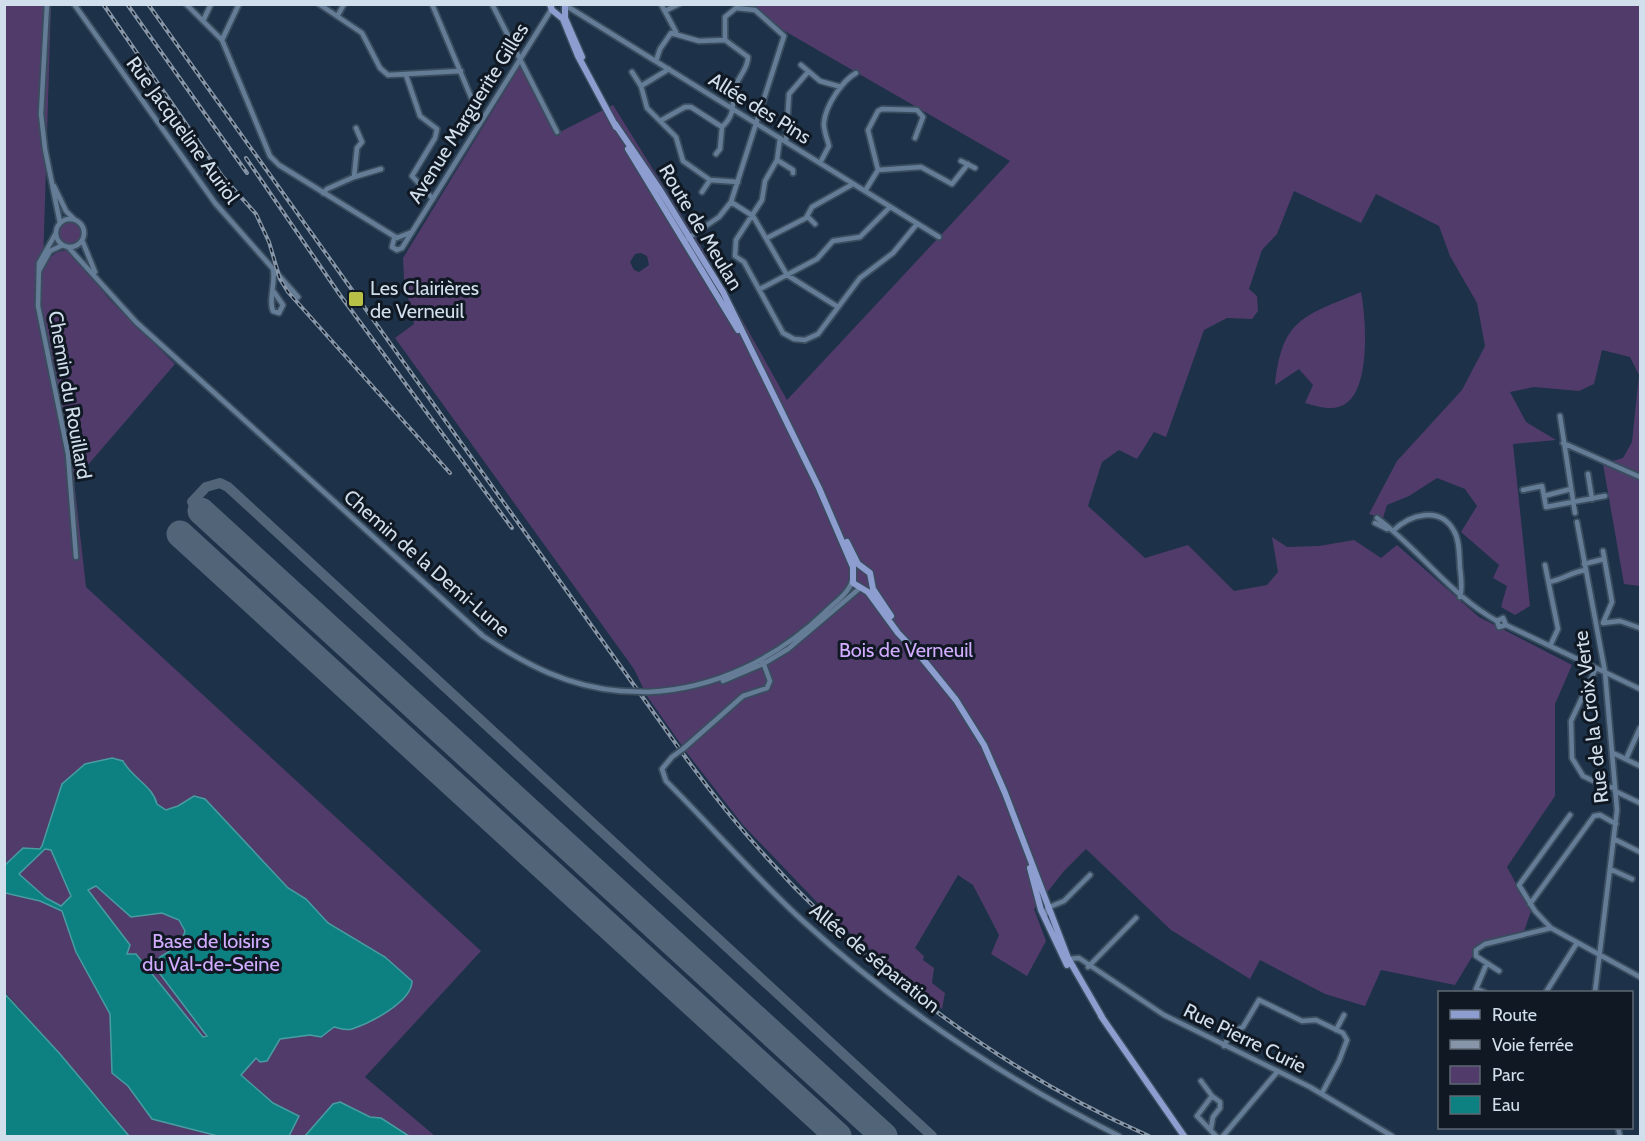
<svg xmlns="http://www.w3.org/2000/svg" width="1645" height="1141" font-family="Cabin,sans-serif">
<style>
.green{fill:#513b6a;fill-rule:evenodd}
.water{fill:#0d8181;stroke:#489da1;stroke-width:1.5;fill-rule:evenodd}
.lines{fill:none;stroke-linecap:round;stroke-linejoin:round}
.taxiway{stroke:#526478;stroke-width:10}
.runway{stroke:#526478;stroke-width:27}
.minor-casing{stroke:#3a4d5f;stroke-width:8}
.major-casing{stroke:#3a4d5f;stroke-width:9}
.minor{stroke:#647c95;stroke-width:4.5}
.major{stroke:#8d9dcf;stroke-width:6}
.rail-casing{stroke:#8696a8;stroke-width:4}
.rail{stroke:#101923;stroke-width:1.5;stroke-dasharray:4.5;stroke-linecap:butt}
.minor-bridge-casing{stroke:#3a4d5f;stroke-width:8;stroke-linecap:butt}
.minor-bridge{stroke:#647c95;stroke-width:4.5}
.poi-dot{fill:#b9c046;stroke:#101923;stroke-width:2}
.labels{text-anchor:middle;dominant-baseline:central;stroke-width:6;stroke-linejoin:round;paint-order:stroke}
.street-label{font-size:20px;fill:#d1deec;stroke:#101923}
.poi-label{font-size:20px;fill:#d1deec;stroke:#101923;text-anchor:start}
.park-label{font-size:20px;fill:#d2acff;stroke:#101923}
</style>
<rect width="100%" height="100%" fill="#1d3248"/>
<path class="green" d="M51 4 43 266C51 256 58 247 73 252L109 299 175 364 74 481 86 587 481 951 365 1077 435 1136H128L111 1113 5 992 4 5Z
M754 5H1640V586L1624 584 1603 464 1623 458 1632 442 1639 375 1630 357 1602 350 1594 384 1579 391 1534 387 1510 392 1526 422 1556 440 1513 444 1530 606 1515 615 1501 607 1507 586 1493 578 1499 565 1461 532 1477 506 1465 489 1437 478 1409 496 1387 505 1383 518 1369 514 1397 461 1462 390 1485 346 1477 303 1450 256 1439 226 1376 194 1361 223 1294 191 1277 234 1262 250 1249 289 1257 296 1258 311 1252 319 1227 318 1204 330 1166 437 1154 432 1137 459 1119 450 1102 462 1088 506 1145 558 1188 545 1234 591 1267 585 1278 572 1272 537 1287 547 1319 546 1354 540 1381 558 1397 545 1479 617 1572 665 1555 704V796L1507 867 1531 911 1523 934 1481 942 1455 985 1381 970 1365 1006 1325 994 1260 960 1250 979 1171 930 1086 849 1064 871 1034 909 1046 941 1027 976 991 954 999 935 973 885 958 875 915 948 924 956 923 960 934 968 932 983 945 993 942 1009 834 920 743 825 687 753 647 696 634 669 395 338 414 324 404 279 403 258 520 66 556 134 613 105 702 248 787 400 1010 161 776 26ZM641 253 647 256 649 265 639 272 634 270 630 262 635 254Z
M58 232a12 12 0 1 1 24 0a12 12 0 1 1-24 0Z
M1361 292C1366 317 1372 395 1341 406 1328 411 1317 406 1305 403L1313 385 1299 369 1275 385C1282 318 1304 316 1361 292Z"/>
<path class="water" d="M112 758 123 761C132 778 152 785 157 804L166 810 178 806 194 796 205 799 288 888 306 899 328 923 385 957 412 981C412 1002 370 1023 352 1029 347 1031 339 1028 334 1027L321 1037 310 1035 280 1039 267 1061 260 1062 256 1058 241 1075 273 1103 299 1116 289 1136H218L152 1119 128 1086 112 1073 110 1014 76 952 62 911 40 901 5 893V865L23 848 40 849 42 846 62 784 85 764ZM45 849 51 850 71 896 61 906 46 898 19 874ZM96 886 131 917 162 913 179 920 185 931 181 944 160 957 154 966 207 1036 203 1037 136 954H127L130 945 88 890Z
M4 993 60 1054 129 1136H5Z
M340 1102 370 1117 381 1118 409 1136H305L333 1104Z"/>
<g class="lines">
<path class="taxiway" d="M201 511 192 502 206 487 220 483 228 487 932 1136"/>
<path class="runway" d="M201 511 884 1136
M180 534 838 1136"/>
<g class="minor-casing">
<path id="minor" d="M47 4 41 114 45 149 60 223
M74 4 215 203 298 297
M186 4 222 40 270 156 279 165 397 238
M319 4 362 33 380 68 388 75 461 71
M432 4 481 121
M492 4 557 132
M661 4 676 32
M565 5 939 237
M665 11 679 4
M338 15 344 4
M203 21 211 4
M222 40 239 4
M656 61 660 49 671 33 699 41 725 40 748 57C748 68 741 73 737 83 729 100 739 111 722 127L691 107H685L660 121
M801 65 820 81 841 87
M632 72 641 86 647 108 676 137 683 161 710 180 738 182
M406 75 420 116 437 129 435 138 412 176 433 199
M641 86 669 69
M780 138 777 160 765 181 762 200 736 240 735 256 744 262 783 333 794 339 805 340 818 334 860 278 893 253 917 224
M786 142 789 94 808 72
M716 154 720 149 722 127
M777 160 793 170V173
M961 161 975 168
M820 163 829 146C827 138 823 129 824 122 826 105 842 81 856 73
M878 170 868 130 878 111 882 109 917 110 923 117 915 138
M354 177 381 169
M54 186 66 211 74 219
M865 191 878 170 921 167 952 184 968 164
M702 192 710 180
M323 193 327 189 354 177 357 148 362 142 356 128
M731 202 753 216 787 275 838 307
M807 216 815 224
M56 233a14 14 0 1 1 28 0a14 14 0 1 1-28 0Z
M412 232 394 239 392 247 397 250 402 248 551 10
M56 233 39 263 38 306 68 454 76 557
M767 238 806 218 812 207 853 184
M82 240 95 272
M684 241 719 217 731 202 784 36 755 10 736 8 725 17V40
M68 247 136 322 483 636C526 665 569 687 621 691
M273 269C276 283 268 300 273 311L279 313 283 305 274 292
M39 271 50 251 63 245
M760 289 817 259 833 241 860 237 890 207
M1560 416 1575 513
M1563 443 1640 477
M1588 474 1592 499
M1523 490 1542 486 1544 496 1571 489
M1544 496 1546 507 1605 496
M1377 518C1420 550 1450 595 1497 621L1499 627 1506 625 1640 689
M1577 522 1605 672 1617 810 1595 992
M1375 523 1387 529
M1393 531C1409 515 1440 505 1454 531 1460 541 1459 556 1460 568 1461 577 1463 588 1460 597
M1603 551 1612 602 1603 623
M1584 564 1604 559
M1545 565 1558 629 1550 646
M1549 582C1564 579 1569 573 1585 570
M1497 621 1503 618 1506 625
M1603 623 1620 621 1640 628
M1596 668 1571 721 1572 758 1583 776 1604 786 1615 788
M723 681 763 664 788 649 860 588
M648 692C716 689 777 658 825 612 834 603 849 593 852 581
M683 749 743 696 767 688 770 681 763 662
M1613 753 1640 766
M672 757 662 769 666 781C712 827 755 877 803 921 897 1007 1005 1079 1119 1136
M1626 759 1640 728
M1615 791 1640 803
M1570 815 1519 885 1535 911 1551 928 1640 977
M1614 839 1640 852
M1610 869 1632 879
M1530 904 1594 816 1600 815 1616 824
M1045 916 1047 908 1064 901 1090 875
M1068 959 1079 958 1164 1015 1310 1087 1392 1136
M1088 967 1136 918
M1499 971 1476 956V950L1485 944 1551 928
M1484 992 1476 989 1487 963
M1546 992 1577 943
M1336 1030 1344 1015
M1224 1046 1231 1032 1243 1027 1259 1000 1302 1021 1316 1020 1343 1033 1347 1040 1339 1061 1322 1093
M1201 1081 1212 1096
M1211 1128 1213 1117 1220 1108V1102L1212 1096 1197 1116 1216 1136
M1618 1128 1620 1136
M1223 1136 1278 1071"/>
</g>
<g class="major-casing">
<path id="major" d="M550 4 552 10 563 19 578 56 616 127
M565 4V18L582 57
M615 124 660 190 723 292 819 488 853 567V583L868 592 898 633 924 660
M628 149 738 330
M847 542 858 564 870 573 873 589 891 616
M922 658 956 700 984 745 1005 793 1068 958 1102 1017
M1030 868 1041 910 1067 965
M1101 1016 1184 1136"/>
</g>
<use href="#minor" class="minor"/>
<use href="#major" class="major"/>
<g class="rail-casing">
<path id="rail" d="M103 4 222 176 256 214 269 242 280 279 288 292 450 473
M127 4 247 173
M148 4 686 758C803 920 967 1056 1149 1136
M246 158 340 295 512 528"/>
</g>
<use href="#rail" class="rail"/>
<g class="minor-bridge-casing">
<path id="minor-bridge" d="M621 691 648 692
M672 757 683 749"/>
</g>
<use href="#minor-bridge" class="minor-bridge"/>
</g>
<rect class="poi-dot" x="348" y="291" width="16" height="16" rx="3"/>
<g class="labels">
<g class="street-label">
<text transform="translate(760 108) rotate(32)">Allée des Pins</text>
<text transform="translate(468 113) rotate(-58)">Avenue Marguerite Gilles</text>
<text transform="translate(183 130) rotate(54)">Rue Jacqueline Auriol</text>
<text transform="translate(701 227) rotate(59)">Route de Meulan</text>
<text transform="translate(70 395) rotate(80)">Chemin du Rouillard</text>
<text transform="translate(427 563) rotate(41)">Chemin de la Demi-Lune</text>
<text transform="translate(1591 717) rotate(-97)">Rue de la Croix Verte</text>
<text transform="translate(875 958) rotate(39)">Allée de séparation</text>
<text transform="translate(1245 1038) rotate(26)">Rue Pierre Curie</text>
</g>
<g class="poi-label">
<text x="370" y="288">Les Clairières<tspan x="370" dy="23">de Verneuil</tspan></text>
</g>
<g class="park-label">
<text x="906" y="650">Bois de Verneuil</text>
<text x="211" y="941">Base de loisirs<tspan x="211" dy="23">du Val-de-Seine</tspan></text>
</g>
</g>
<rect width="1645" height="1141" fill="none" stroke="#d1deec" stroke-width="12"/>
<rect x="1438" y="991" width="195" height="138" fill="#101923" stroke="#5d6873" stroke-width="1.5"/>
<rect x="1450" y="1010" width="30" height="9" fill="#8d9dcf" stroke="#5d6873" stroke-width="1.5"/>
<text x="1492" y="1021" font-size="18" fill="#d1deec">Route</text>
<rect x="1450" y="1040" width="30" height="9" fill="#8696a8" stroke="#5d6873" stroke-width="1.5"/>
<text x="1492" y="1051" font-size="18" fill="#d1deec">Voie ferrée</text>
<rect x="1450" y="1066" width="30" height="18" fill="#513b6a" stroke="#5d6873" stroke-width="1.5"/>
<text x="1492" y="1081" font-size="18" fill="#d1deec">Parc</text>
<rect x="1450" y="1096" width="30" height="18" fill="#0d8181" stroke="#5d6873" stroke-width="1.5"/>
<text x="1492" y="1111" font-size="18" fill="#d1deec">Eau</text>
</svg>
